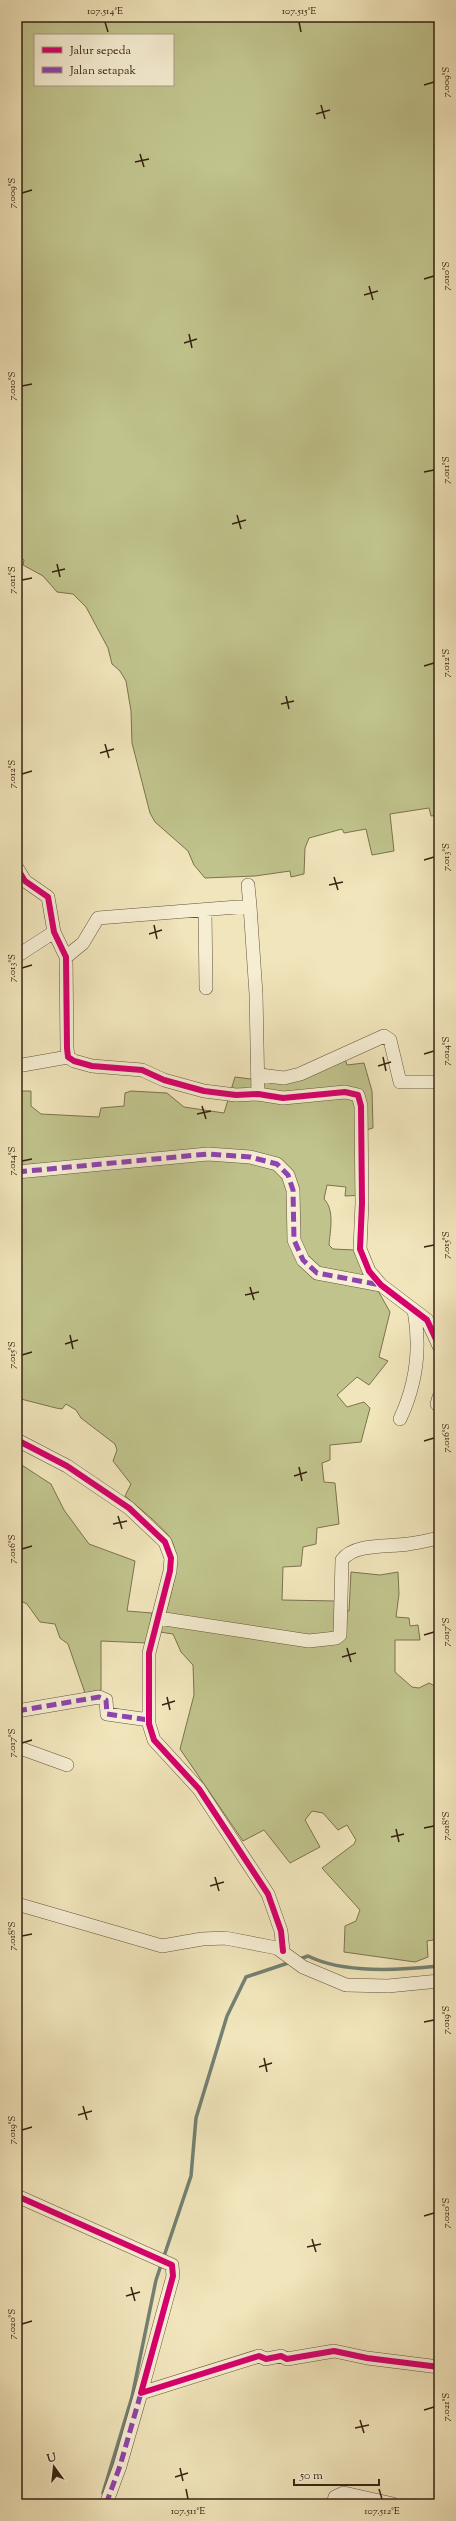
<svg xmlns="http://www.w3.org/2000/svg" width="456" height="2521" font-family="'Sorts Mill Goudy',serif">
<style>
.green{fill:#c0c38c;stroke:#7c724e;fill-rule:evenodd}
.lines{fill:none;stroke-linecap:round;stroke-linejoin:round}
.stream{stroke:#738072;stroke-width:3.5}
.street-casing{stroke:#66533c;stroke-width:14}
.street{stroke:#f6eed3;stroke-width:13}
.quiet{stroke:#8e44ad;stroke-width:5;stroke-dasharray:10 5;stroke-linecap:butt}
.cycleway-casing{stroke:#f6eed3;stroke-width:8}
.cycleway{stroke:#d6006c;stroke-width:6}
.ticks{fill:none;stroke:#372211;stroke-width:1.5}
.neatline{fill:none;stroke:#372211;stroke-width:1.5}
.ticks-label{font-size:10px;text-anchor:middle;fill:#372211}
</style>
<rect width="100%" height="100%" fill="#f1e5bb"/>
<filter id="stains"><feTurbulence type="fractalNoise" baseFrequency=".005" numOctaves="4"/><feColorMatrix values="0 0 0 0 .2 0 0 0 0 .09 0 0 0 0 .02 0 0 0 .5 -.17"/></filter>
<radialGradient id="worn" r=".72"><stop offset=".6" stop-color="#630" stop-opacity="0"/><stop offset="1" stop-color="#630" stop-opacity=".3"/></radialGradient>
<path class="green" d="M17 17H439V815L431 816 429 808 390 814 394 851 372 855 366 829 344 833 342 829 309 838 305 848 304 874 291 877 290 871 255 876 205 878 194 865 188 851 155 822 150 813 132 743 131 711 126 681 120 671 112 664 108 648 86 607 73 594 57 592 43 576 23 565 24 560 17 555ZM35 35H173V85H35Z
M345 1059 347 1065 364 1063 372 1091 373 1128 366 1130 365 1195 345 1196 346 1187 327 1185 324 1199C335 1210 330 1231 329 1245L333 1249 355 1250 390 1312 379 1357 388 1361 369 1385 357 1377 337 1395 347 1407 364 1402 370 1408 361 1442 330 1445V1460L322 1463 324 1482 335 1483 339 1524 317 1528 316 1544 303 1547 301 1566 283 1567 282 1600 336 1601 335 1610 349 1611 351 1572 380 1575 398 1572 399 1594 396 1617 409 1618 410 1626 418 1625 420 1640H395V1672L412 1687 419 1688 429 1683 439 1688V1939L427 1941 428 1957 415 1962 344 1952 345 1926 356 1921 360 1910 322 1868 354 1844 356 1840 347 1825 338 1830 323 1813 312 1811 305 1820 320 1847 290 1863 264 1830 243 1841 180 1749 194 1695 193 1665 181 1652 173 1634 160 1632C166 1608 187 1557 168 1535 156 1521 139 1508 125 1496L131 1484 113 1461 117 1450 115 1444 81 1418 76 1410 66 1404 62 1409 56 1408 17 1398V1091H31V1106L41 1114 99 1117 101 1108 124 1106 125 1093 131 1091 167 1093 184 1107 224 1113 235 1077 267 1081Z
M17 1462 51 1484 64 1510 89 1544 135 1561 127 1611 152 1613 147 1643 101 1641V1690L85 1693 68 1644 60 1638 55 1624 40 1622 27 1604 17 1599Z"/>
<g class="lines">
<path class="stream" d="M297 1960 308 1956C344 1974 400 1970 439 1966
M103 2493 132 2397 156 2280 191 2176 196 2118 227 2016 246 1977 291 1962"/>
<g class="street-casing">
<path id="street" d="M17 868 25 881 48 897 54 932 66 957 67 1048 68 1057 74 1061 92 1066 142 1070 164 1080 204 1091 236 1095 258 1094 283 1098 345 1092 358 1095 361 1106 362 1203 360 1249 369 1271 381 1285 427 1320 439 1346
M248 885 250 906
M205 911 206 988
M17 956 54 932
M66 957 83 943 98 918 250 906 256 994 258 1094
M17 1066 68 1057
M260 1075 284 1078 300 1074 384 1036 390 1040 400 1082H439
M17 1172 208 1154 250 1157 277 1164 288 1175 293 1190 294 1240 303 1260 317 1273 381 1285
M437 1404 439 1397
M400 1419C417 1383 421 1348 414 1310
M17 1440 67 1466 129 1508 165 1542 171 1558 170 1571 149 1653V1724L154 1740 199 1789 268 1894 281 1931 283 1951
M158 1618 309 1641 336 1638 340 1635 342 1560C354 1543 389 1547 408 1544 418 1543 429 1540 439 1538
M17 1711 99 1697 106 1700 107 1714 149 1720
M17 1747 67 1765
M17 1904 162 1946 202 1939 225 1938 277 1948 303 1967 346 1985 388 1986 439 1981
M17 2196 172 2265 173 2276 141 2393 259 2356 266 2359 281 2356 287 2359 334 2351 367 2358 439 2367
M106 2504 120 2466 141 2393
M333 2504 335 2497 344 2493 393 2504"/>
</g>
<use href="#street" class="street"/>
<path class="quiet" d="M17 1172 208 1154 250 1157 277 1164 288 1175 293 1190 294 1240 303 1260 317 1273 381 1285
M17 1711 99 1697 106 1700 107 1714 149 1720
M106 2504 120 2466 141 2393"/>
<g class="cycleway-casing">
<path id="cycleway" d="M17 868 25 881 48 897 54 932 66 957 67 1048 68 1057 74 1061 92 1066 142 1070 164 1080 204 1091 236 1095 258 1094 283 1098 345 1092 358 1095 361 1106 362 1203 360 1249 369 1271 381 1285 427 1320 439 1346
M17 1440 67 1466 129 1508 165 1542 171 1558 170 1571 149 1653V1724L154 1740 199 1789 268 1894 281 1931 283 1951
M17 2196 172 2265 173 2276 141 2393 259 2356 266 2359 281 2356 287 2359 334 2351 367 2358 439 2367"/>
</g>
<use href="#cycleway" class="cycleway"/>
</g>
<path class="ticks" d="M105 22 108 32M299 22 301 32M424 85 434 82M321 105 325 119M316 114 330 110M140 154 144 167M135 162 149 159M22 193 32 190M424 279 434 276M369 286 373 300M364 295 378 291M189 334 192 348M184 343 197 339M22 386 32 384M424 472 434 470M237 515 241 529M232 524 246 520M57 564 60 577M52 572 65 569M22 580 32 578M424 666 434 663M286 696 289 709M281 704 294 701M105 744 109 758M100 753 114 749M22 774 32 771M424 860 434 857M334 877 338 890M329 885 343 882M154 925 157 939M149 934 162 930M22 968 32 965M424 1054 434 1051M383 1057 386 1071M378 1066 391 1062M202 1106 206 1119M197 1114 211 1111M22 1161 32 1159M424 1247 434 1245M250 1287 254 1300M245 1295 259 1292M70 1335 73 1349M65 1344 78 1340M22 1355 32 1352M424 1441 434 1438M299 1467 302 1481M294 1476 307 1472M118 1516 122 1529M113 1524 127 1521M22 1549 32 1546M424 1635 434 1632M347 1648 351 1662M342 1657 356 1653M167 1697 170 1710M162 1705 175 1701M22 1743 32 1740M424 1828 434 1826M396 1829 399 1842M391 1837 404 1834M215 1877 219 1891M210 1886 224 1882M22 1936 32 1934M424 2022 434 2020M264 2058 267 2072M259 2067 272 2063M83 2106 87 2120M78 2115 92 2111M22 2130 32 2127M424 2216 434 2213M312 2239 316 2252M307 2247 321 2244M131 2287 135 2301M126 2296 140 2292M22 2324 32 2321M424 2410 434 2407M360 2420 364 2433M355 2428 369 2425M180 2468 183 2481M175 2477 188 2473M186 2489 188 2499M379 2489 382 2499"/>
<rect width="456" height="2521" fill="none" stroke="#f1e5bb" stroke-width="44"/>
<rect x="34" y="34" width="140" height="52" fill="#f6eed3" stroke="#aa9c85"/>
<rect x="42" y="47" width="20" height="6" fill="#d6006c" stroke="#aa9c85"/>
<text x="70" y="54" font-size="12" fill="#372211">Jalur sepeda</text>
<rect x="42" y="67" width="20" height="6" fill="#8e44ad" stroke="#aa9c85"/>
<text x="70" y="74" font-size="12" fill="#372211">Jalan setapak</text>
<g transform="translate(54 2467) rotate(345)" stroke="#f6eed3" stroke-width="3" paint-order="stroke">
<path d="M0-3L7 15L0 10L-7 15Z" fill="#372211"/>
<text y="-6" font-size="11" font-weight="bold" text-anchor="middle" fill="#372211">U</text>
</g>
<path d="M294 2479v6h85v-6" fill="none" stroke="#372211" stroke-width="2"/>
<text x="300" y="2479" font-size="12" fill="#372211" stroke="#f6eed3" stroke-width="3" paint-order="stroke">50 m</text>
<rect x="22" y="22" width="412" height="2477" class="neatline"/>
<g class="ticks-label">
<text x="105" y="14">107.514°E</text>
<text x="299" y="14">107.515°E</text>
<text transform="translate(445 82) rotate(-90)" y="4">7.009°S</text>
<text transform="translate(11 193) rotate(-90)" y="4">7.009°S</text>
<text transform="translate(445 276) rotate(-90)" y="4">7.010°S</text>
<text transform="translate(11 386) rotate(-90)" y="4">7.010°S</text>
<text transform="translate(445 470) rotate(-90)" y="4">7.011°S</text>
<text transform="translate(11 580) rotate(-90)" y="4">7.011°S</text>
<text transform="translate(445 663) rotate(-90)" y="4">7.012°S</text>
<text transform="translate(11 774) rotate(-90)" y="4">7.012°S</text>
<text transform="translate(445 857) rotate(-90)" y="4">7.013°S</text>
<text transform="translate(11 968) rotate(-90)" y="4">7.013°S</text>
<text transform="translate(445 1051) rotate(-90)" y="4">7.014°S</text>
<text transform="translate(11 1161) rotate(-90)" y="4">7.014°S</text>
<text transform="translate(445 1245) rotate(-90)" y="4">7.015°S</text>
<text transform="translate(11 1355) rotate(-90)" y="4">7.015°S</text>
<text transform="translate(445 1438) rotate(-90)" y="4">7.016°S</text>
<text transform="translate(11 1549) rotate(-90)" y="4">7.016°S</text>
<text transform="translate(445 1632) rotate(-90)" y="4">7.017°S</text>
<text transform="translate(11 1743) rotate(-90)" y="4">7.017°S</text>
<text transform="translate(445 1826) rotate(-90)" y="4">7.018°S</text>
<text transform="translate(11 1936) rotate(-90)" y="4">7.018°S</text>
<text transform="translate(445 2020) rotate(-90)" y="4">7.019°S</text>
<text transform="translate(11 2130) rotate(-90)" y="4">7.019°S</text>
<text transform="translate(445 2213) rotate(-90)" y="4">7.020°S</text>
<text transform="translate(11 2324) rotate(-90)" y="4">7.020°S</text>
<text transform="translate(445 2407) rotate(-90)" y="4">7.021°S</text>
<text x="188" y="2514">107.511°E</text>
<text x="382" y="2514">107.512°E</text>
</g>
<rect width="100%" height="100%" filter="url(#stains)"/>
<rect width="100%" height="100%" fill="url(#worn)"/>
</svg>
